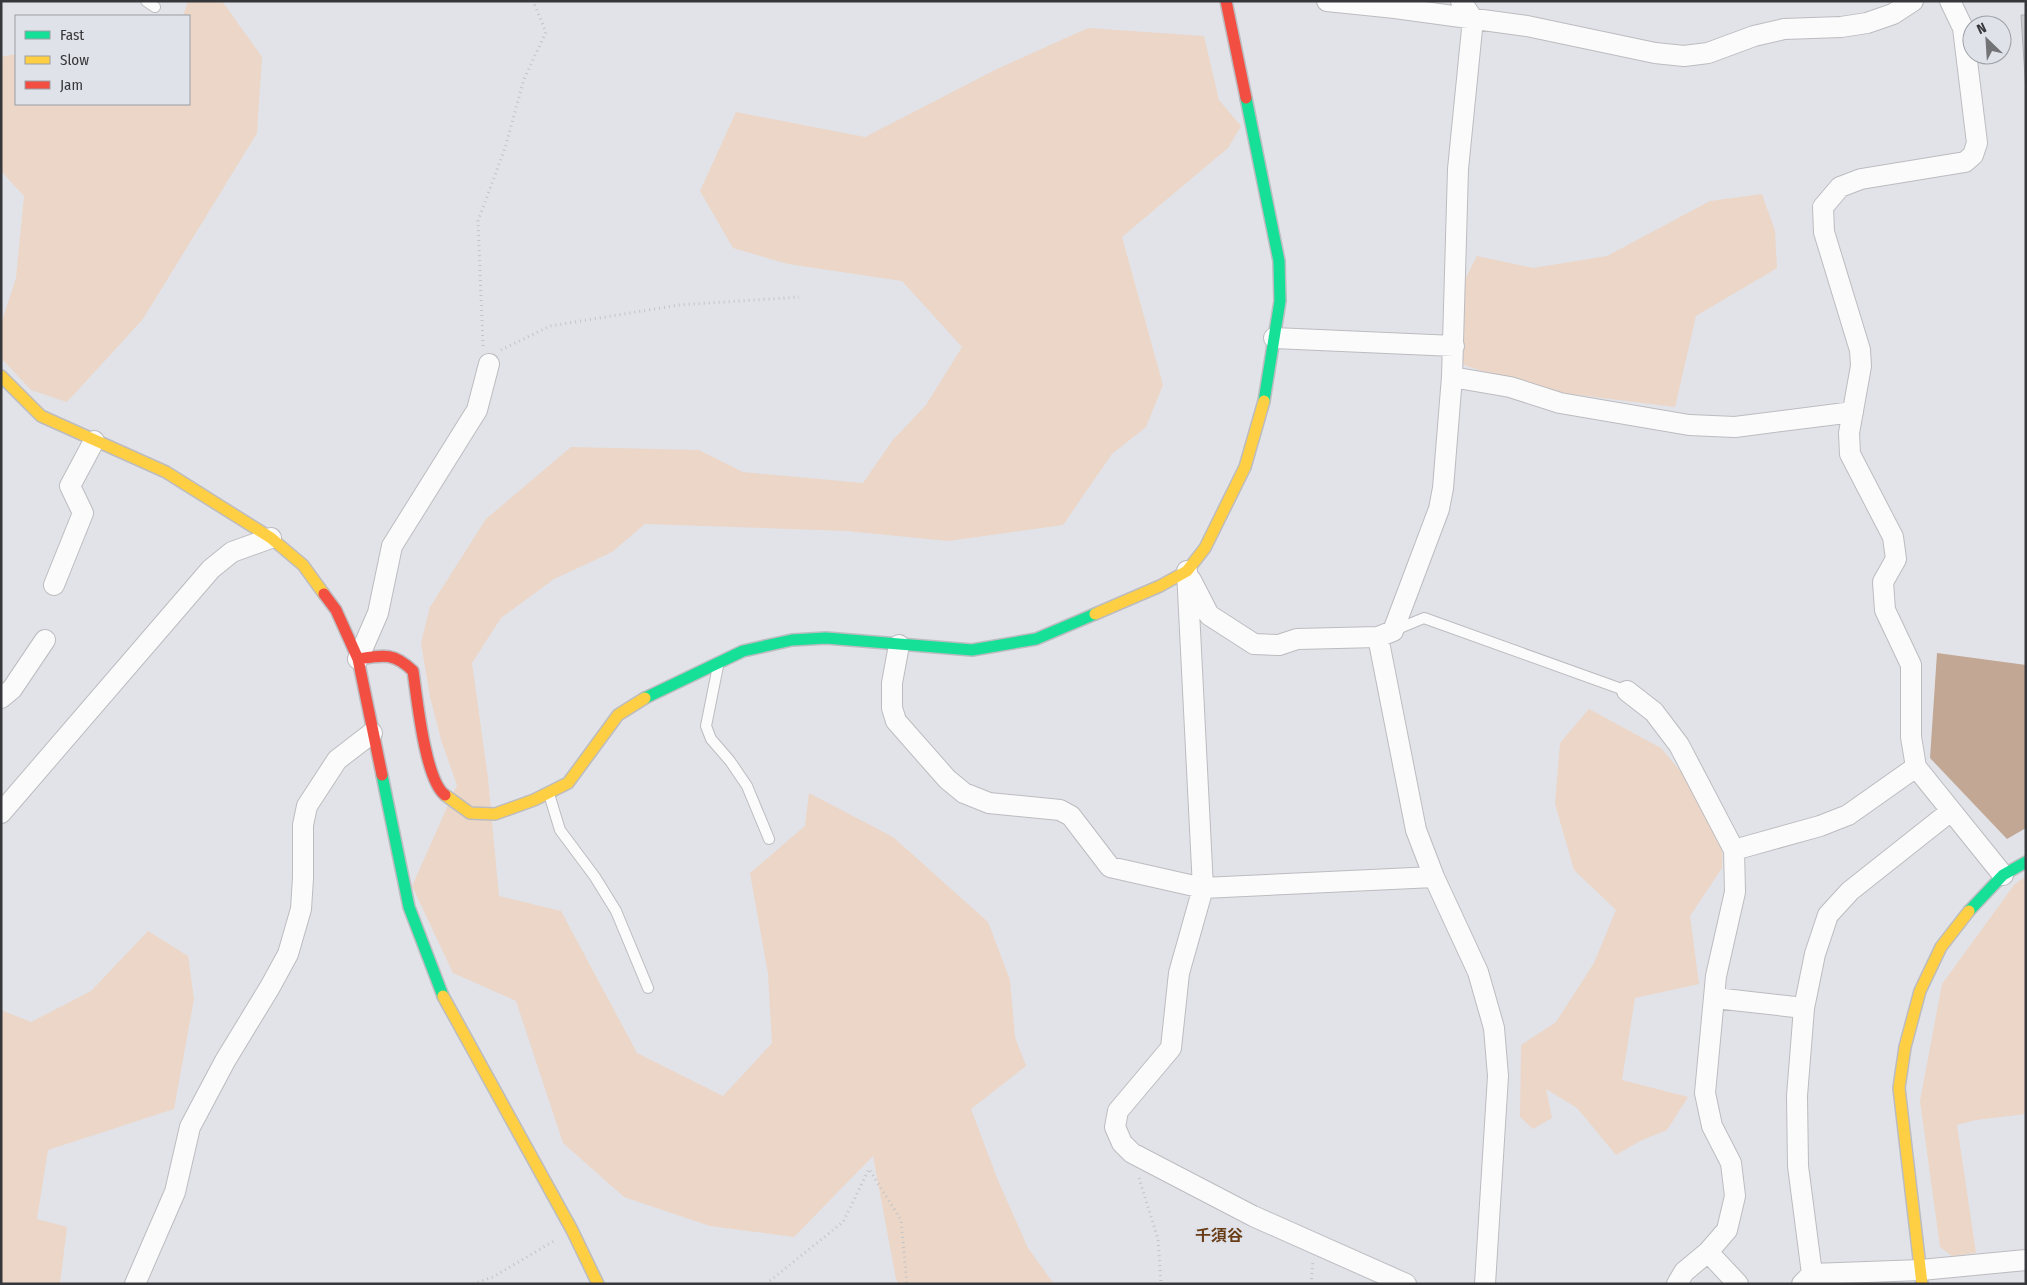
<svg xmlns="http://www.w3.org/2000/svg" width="2027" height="1285" font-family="'Fira Sans Condensed','Noto Sans JP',sans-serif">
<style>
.green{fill:#ebd6c8}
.water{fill:#c2a794}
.building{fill:#cbccd0;stroke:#b0b0b4}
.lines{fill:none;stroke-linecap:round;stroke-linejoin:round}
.lane-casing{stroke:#bcbcc0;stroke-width:12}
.street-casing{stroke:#bcbcc0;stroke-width:22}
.fast-casing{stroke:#bcbcc0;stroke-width:14}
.slow-casing{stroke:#bcbcc0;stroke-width:14}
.jam-casing{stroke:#bcbcc0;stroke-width:14}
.path{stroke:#c3c4c6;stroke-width:3;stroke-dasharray:1 4;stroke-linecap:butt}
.lane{stroke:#fbfbfc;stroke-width:10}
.street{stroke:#fbfbfc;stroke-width:20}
.fast{stroke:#16e098;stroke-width:11}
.slow{stroke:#ffcf43;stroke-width:11}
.jam{stroke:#f24e42;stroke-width:11}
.labels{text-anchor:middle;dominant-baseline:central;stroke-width:4;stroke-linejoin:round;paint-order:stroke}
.neighbourhood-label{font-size:16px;font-weight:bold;fill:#683c16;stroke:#e0e2ea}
</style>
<rect width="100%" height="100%" fill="#e2e3e8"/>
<path class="green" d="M188 1H222L262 57 257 133 143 319 67 402 31 390 1 358V324L16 278 24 196 1 171V57L16 54V104H189V16H183Z
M1088 28 1204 36 1219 100 1241 126 1228 148 1122 237 1163 385 1146 427 1112 454 1063 525 948 541 847 531 645 524 612 552 554 579 501 618 472 663 488 778 499 896 561 911 637 1053 723 1096 772 1043 768 974 750 873 805 826 809 793 893 837 988 922 1010 980 1015 1037 1026 1066 971 1109 997 1178 1028 1248 1054 1284H899L896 1279 873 1156 794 1237 710 1226 624 1197 563 1143 516 1001 453 973 412 886 457 785 442 743 430 697 421 643 430 607 486 519 571 447 699 450 743 472 863 483 892 441 926 405 962 347 902 281 788 264 733 248 700 191 736 112 865 137 995 70Z
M1762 194 1775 231 1777 268 1696 316 1675 407 1539 390 1455 362 1458 293 1477 256 1533 268 1607 256 1710 201Z
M1589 709 1661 748 1723 822 1722 868 1690 916 1699 984 1635 998 1622 1080 1688 1097 1667 1130 1640 1141 1616 1155 1577 1108 1546 1089 1552 1118 1533 1129 1520 1117 1521 1045 1556 1022 1594 963 1616 910 1574 870 1555 804 1560 743Z
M2026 876V1114L1976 1120 1957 1125 1976 1253 1952 1256 1940 1247 1920 1101 1942 984 2014 885Z
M148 931 188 956 194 999 174 1109 48 1150 37 1219 67 1227 60 1284H1V1010L31 1022 91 991Z"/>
<path class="water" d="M1937 653 2026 665V828L2007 839 1930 758Z"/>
<path class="building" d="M2021 15H2026V92Z"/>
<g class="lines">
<g class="lane-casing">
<path id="lane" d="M146 1 155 7
M1395 630 1424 618 1627 691
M718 666 706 726 711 739 730 761 747 786 769 839
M549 794 560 830 595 877 616 911 648 988"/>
</g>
<g class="street-casing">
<path id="street" d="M1327 1 1395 8 1527 26 1655 53 1684 56 1708 53 1754 36 1784 29 1841 27 1867 23 1893 14 1913 1
M1950 1 1963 28 1977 143 1973 155 1965 162 1861 179 1840 187 1823 207 1824 232 1860 350 1861 366 1849 433 1850 454 1893 537 1896 559 1883 582 1885 610 1911 665V737L1916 767 2003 875
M1274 338 1454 346
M1452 377 1510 387 1560 403 1689 425 1735 427 1853 412
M1187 571 1203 888 1179 973 1171 1048 1118 1111 1115 1127 1122 1143 1132 1153 1253 1216 1406 1284
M1191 580 1209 615 1254 644 1279 645 1297 639 1378 637 1393 631 1439 509 1443 488 1452 377 1458 169 1473 19 1461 1
M54 585 83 513 70 486 94 441
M1378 637 1416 830 1434 877 1478 972 1494 1028 1498 1076 1485 1284
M899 645 892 683V708L896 721 947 779 964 793 989 803 1060 810 1071 816 1110 867 1203 888 1434 877
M358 659 378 613 392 546 477 410 489 364
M1627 691 1654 712 1679 745 1734 850
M1 698 12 689 45 640
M1 813 211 569 232 552 271 538
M1715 998 1804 1008
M1708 1252 1738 1284
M1812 1274 1798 1166 1797 1096 1804 1008 1815 954 1828 915 1850 891 1951 811
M135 1284 175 1192 190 1127 225 1061 270 987 288 954 301 909 303 878V825L307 806 337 760 372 733
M1677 1284 1684 1272 1708 1252 1727 1230 1735 1196 1731 1163 1712 1126 1705 1093 1716 976 1735 892 1734 850 1820 826 1848 815 1916 767
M1802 1284 1812 1274 1921 1270 2026 1260"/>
</g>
<g class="fast-casing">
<path id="fast" d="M1246 98 1279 261 1280 301 1264 401
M645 698 743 651 792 640 826 638 972 650 1036 639 1095 614
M382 775 409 907 443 996
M1969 911 2003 875 2026 862"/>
</g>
<g class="slow-casing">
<path id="slow" d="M1 376 41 416 166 472 271 538 303 565 324 594
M1095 614 1160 586 1187 571 1205 548 1245 467 1264 401
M445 795 470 813 495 814 534 800 568 783 618 715 645 698
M443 996 572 1230 598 1284
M1922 1284 1899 1088 1905 1047 1920 991 1941 947 1969 911"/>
</g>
<g class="jam-casing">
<path id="jam" d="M1226 1 1246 98
M324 594 336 610 358 659 382 775
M358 659C383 655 394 652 413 671 417 698 425 780 445 795"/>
</g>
<path class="path" d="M483 346 478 221 505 148 524 79 546 32 533 1
M501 350 550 326 679 305 799 297
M1139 1178 1158 1239 1161 1284
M473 1284 493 1277 554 1241
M766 1284 843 1222 869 1169 901 1220 907 1284
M1311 1284 1313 1262"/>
<use href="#lane" class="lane"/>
<use href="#street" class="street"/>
<use href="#fast" class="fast"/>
<use href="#slow" class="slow"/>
<use href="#jam" class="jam"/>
</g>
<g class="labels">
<g class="neighbourhood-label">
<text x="1219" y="1235">千須谷</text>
</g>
</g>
<rect width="2027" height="1285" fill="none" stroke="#36373a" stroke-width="5"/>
<rect x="15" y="15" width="175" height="90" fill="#e0e2ea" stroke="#9c9ea4"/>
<rect x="25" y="31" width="25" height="8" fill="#16e098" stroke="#9c9ea4"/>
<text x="60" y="40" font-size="15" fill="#36373a">Fast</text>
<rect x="25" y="56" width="25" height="8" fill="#ffcf43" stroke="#9c9ea4"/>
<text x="60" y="65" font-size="15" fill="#36373a">Slow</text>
<rect x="25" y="81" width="25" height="8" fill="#f24e42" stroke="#9c9ea4"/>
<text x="60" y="90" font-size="15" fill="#36373a">Jam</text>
<g transform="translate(1987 40) rotate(335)"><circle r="24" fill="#e0e2ea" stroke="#9c9ea4"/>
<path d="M0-4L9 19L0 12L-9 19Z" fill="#727377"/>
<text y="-8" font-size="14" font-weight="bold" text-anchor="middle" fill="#36373a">N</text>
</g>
</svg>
